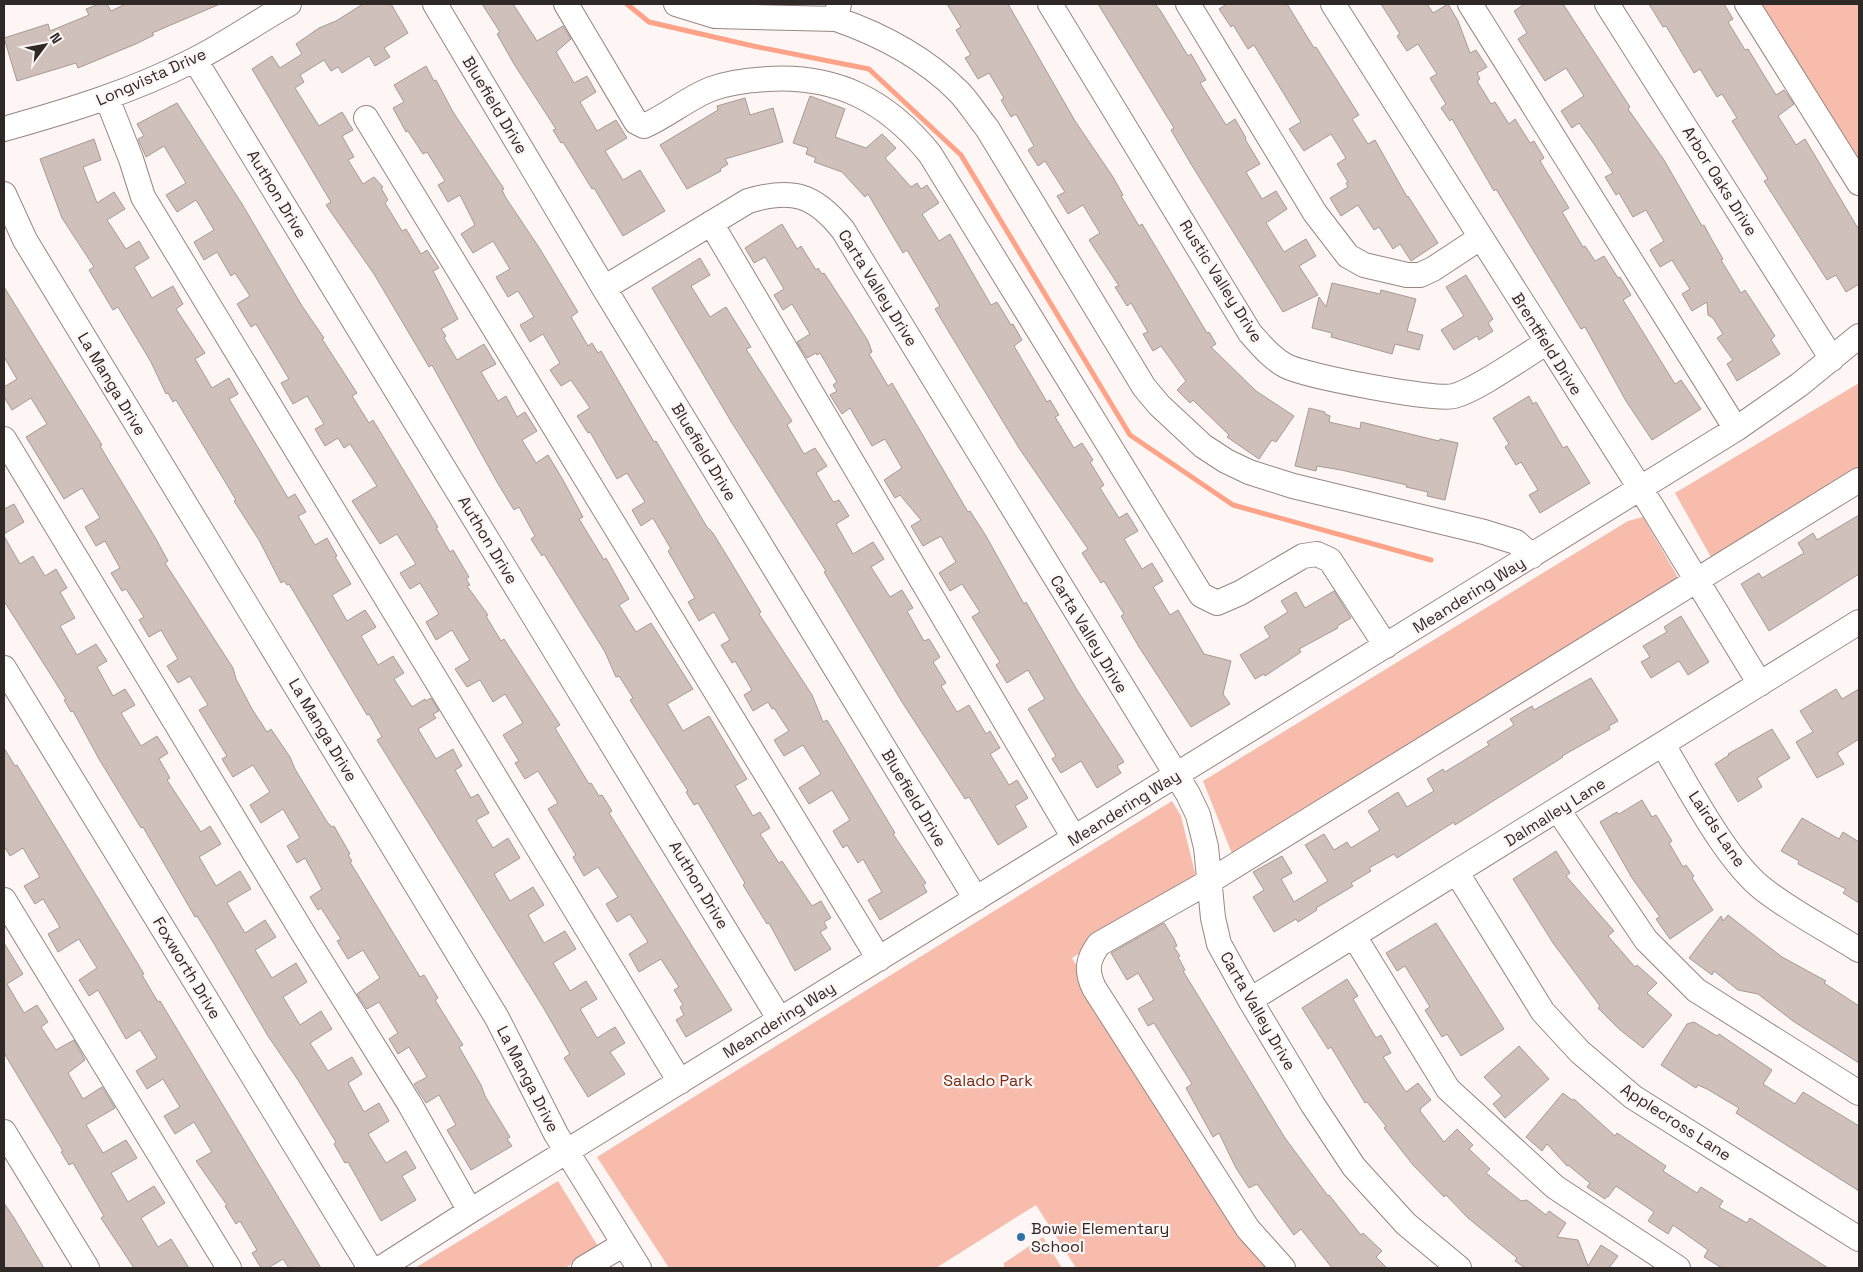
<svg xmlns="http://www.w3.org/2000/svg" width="1863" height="1272" font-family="'Space Grotesk',sans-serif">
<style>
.green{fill:#f7bcac}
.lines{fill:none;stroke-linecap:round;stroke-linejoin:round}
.stream{stroke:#fea288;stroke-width:5}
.building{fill:#d0c0bb;stroke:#a99995}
.minor-casing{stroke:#968782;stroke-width:26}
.minor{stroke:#fff;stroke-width:24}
.poi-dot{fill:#3173a9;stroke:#fdf6f4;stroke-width:2}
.labels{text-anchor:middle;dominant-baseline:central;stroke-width:4.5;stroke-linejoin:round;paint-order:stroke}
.street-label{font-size:16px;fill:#2e2826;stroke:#fdf6f4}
.park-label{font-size:16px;fill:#782811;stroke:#fdf6f4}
.poi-label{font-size:16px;fill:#2e2826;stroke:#fdf6f4;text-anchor:start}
</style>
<rect width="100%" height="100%" fill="#fdf6f4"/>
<path class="green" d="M1759 4H1859V164Z
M1859 383V469L1712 559 1675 493Z
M1643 517 1680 581 1233 856 1203 781 1628 521Z
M1172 801 1181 816 1197 881 1072 958 1216 1198 1270 1268H1076L1036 1205 936 1268H669L597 1157Z
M558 1181 599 1248 565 1268H415Z
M1043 1237 1062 1268H1004V1263Z"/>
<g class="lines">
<path class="stream" d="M627 4 649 22 753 46 869 69 961 155 1130 435 1233 505 1431 560"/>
</g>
<path class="building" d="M99 4H107L111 11 126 4H220L152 33 154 35 138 43 78 68 76 63 17 81 4 38 48 24 50 31 89 15 86 9Z
M363 4H391L408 33 384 48 390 57 375 66 369 56 342 73 338 67 331 71 324 60 300 75 304 82 295 88 319 126 342 112 353 130 342 136 354 157 348 160 363 184 374 177 383 187 381 188 388 200 385 203 402 231 406 229 421 254 427 250 439 268 433 271 458 319 441 329 446 336 444 338 457 360 484 344 496 364 481 372 498 401 506 396 517 417 525 412 537 431 522 440 536 463 548 455 563 480 583 517 579 519 604 560 606 558 629 599 619 605 636 632 651 623 693 689 667 704 683 731 709 716 747 779 735 786 753 816 760 812 770 828 760 834 779 863 782 861 812 906 821 901 831 918 824 922 827 928 820 932 831 949 795 971 769 923 767 924 743 885 745 883 698 803 694 805 686 792 688 791 630 700 633 698 619 676 616 677 605 652 544 554 542 556 531 539 535 536 519 507 514 510 497 482 432 365 429 367 374 274 326 205 331 202 322 187 252 69 272 56 280 68 302 54 296 44 319 28 336 21Z
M482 4H513L537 41 563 26 571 39 556 52 574 83 587 76 596 92 580 102 597 131 616 120 627 138 605 151 623 180 640 170 665 211 623 236 594 188 592 189 563 142 561 143 553 130 556 129 514 64 497 34 500 32Z
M947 4H1008L1075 121 1113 177 1123 195 1121 196 1139 226 1142 224 1207 333 1209 332 1216 344 1211 347 1256 391 1294 416 1276 442 1272 440 1259 459 1227 437 1229 435 1193 400 1190 403 1177 390 1186 381 1161 346 1153 351 1143 334 1148 332 1131 303 1127 306 1115 287 1119 286 1089 240 1100 233 1083 205 1068 214 1057 196 1065 192 1045 161 1038 166 1028 150 1034 146 1016 114 1011 117 1001 100 1004 98 989 73 978 79 965 58 971 55 956 30 961 27Z
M1098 4H1155L1160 10 1188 56 1191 54 1206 80 1200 83 1226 125 1235 119 1246 138 1245 139 1260 164 1246 172 1262 199 1276 191 1287 209 1266 223 1284 252 1306 239 1316 256 1299 266 1318 295 1283 312 1191 164 1171 130 1174 128Z
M1227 4H1287L1314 48 1316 47 1359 115 1352 119 1368 144 1375 140 1407 197 1408 196 1438 243 1411 261 1400 244 1393 249 1379 227 1374 230 1358 205 1341 216 1330 198 1348 187 1346 183 1348 182 1337 164 1346 158 1331 134 1304 151 1289 129 1301 122 1254 45 1248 49 1233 25 1231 27 1219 9Z
M1381 4H1427L1433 13 1448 4 1458 21 1470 53 1476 50 1487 67 1477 73 1480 79 1477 81 1491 104 1495 102 1509 124 1515 119 1530 143 1534 141 1544 158 1540 161 1569 208 1562 212 1583 247 1585 246 1595 261 1604 256 1618 278 1620 277 1631 295 1623 300 1641 329 1675 384 1681 380 1701 409 1652 440 1626 401 1585 327 1581 329 1496 189 1494 191 1452 119 1450 121 1441 108 1446 104 1430 78 1437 74 1418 44 1407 51 1397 36 1400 34Z
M1525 4H1563L1630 107 1628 109 1664 160 1702 226 1704 225 1712 240 1723 259 1721 260 1741 293 1745 290 1775 336 1771 340 1780 354 1737 381 1727 364 1733 360 1717 338 1723 334 1713 318 1708 315 1707 302 1692 311 1682 294 1690 289 1672 260 1660 267 1650 250 1664 241 1646 210 1633 217 1619 193 1616 195 1605 177 1613 173 1594 144 1579 123 1572 128 1561 111 1584 96 1566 68 1545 81 1518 39 1527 33 1514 11Z
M1649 4H1724L1733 19 1728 22 1745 50 1748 49 1776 95 1784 90 1794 104 1778 116 1796 145 1805 139 1859 230V284L1846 292 1836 275 1827 280 1764 181 1768 179 1732 121 1737 118 1722 94 1717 97 1700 69 1694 73 1666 26 1663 27Z
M426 66 434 81 436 80 453 112 504 189 502 190 506 198 540 249 578 312 571 317 588 346 592 343 598 353 601 351 654 442 656 441 707 527 713 533 761 612 759 614 812 695 823 722 827 720 895 833 893 834 926 883 923 885 927 892 880 920 868 900 882 892 863 859 858 863 847 845 843 848 833 831 850 820 832 790 809 804 799 788 821 774 803 745 784 756 774 740 789 731 774 708 772 709 768 702 753 711 744 695 752 690 735 661 732 663 721 645 730 640 714 612 699 621 688 602 695 598 668 551 671 549 653 518 641 526 632 510 645 502 627 473 617 479 590 432 588 433 577 416 590 408 571 380 561 386 550 370 560 363 543 334 530 342 520 325 534 317 518 291 508 297 496 277 510 269 493 241 473 253 461 234 475 225 460 195 448 202 438 185 445 181 427 152 423 154 408 131 406 132 393 108 404 102 394 85Z
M810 96 845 109 835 137 866 148 882 134 896 148 885 158 911 187 917 183 921 189 927 185 939 203 922 214 939 241 950 234 991 305 997 302 1011 325 1013 324 1022 340 1014 346 1047 402 1050 400 1059 415 1055 417 1074 448 1082 443 1093 460 1090 462 1104 485 1100 488 1119 518 1127 513 1138 531 1124 539 1142 569 1152 563 1163 581 1153 587 1170 615 1178 610 1204 654 1231 661 1223 694 1230 704 1191 727 1139 647 1121 616 1124 614 1104 581 1101 583 1082 553 1088 549 1019 448 935 309 940 306 907 250 903 253 868 194 865 197 842 172 814 162 816 158 806 154 808 148 793 143Z
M745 98 750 115 773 108 783 142 725 159 728 164 720 169 721 171 687 189 660 145 718 110 717 106Z
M177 103 242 204 302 306 324 338 322 339 357 393 352 396 369 423 373 420 438 527 436 528 450 552 453 550 469 577 466 579 470 585 467 586 488 615 486 616 501 641 504 639 560 725 555 728 589 784 591 783 599 796 602 795 612 811 609 813 732 1010 686 1037 676 1020 684 1015 680 1007 683 1005 674 990 679 987 661 959 639 972 629 954 648 942 630 914 617 922 606 904 618 897 598 867 584 876 573 857 576 855 548 809 558 803 538 771 525 779 515 763 519 761 503 735 523 723 505 694 493 702 480 680 467 687 455 669 470 660 452 630 436 640 426 622 439 614 420 583 410 589 400 573 416 564 397 534 380 544 352 501 377 486 350 444 344 448 338 438 325 446 315 429 324 424 307 396 293 404 281 383 289 379 256 324 251 327 237 304 250 296 235 273 231 276 217 252 204 260 194 242 214 230 196 200 177 212 166 195 186 183 164 146 146 157 138 139 144 136 137 124Z
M94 139 101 160 83 167 97 203 114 192 125 209 107 220 126 249 139 241 149 258 134 267 152 298 173 286 183 304 176 309 205 353 195 359 212 388 229 378 238 394 229 399 288 498 295 494 306 512 298 516 315 545 327 538 337 556 335 557 351 584 332 595 347 621 365 610 376 627 361 636 378 665 393 656 404 673 394 679 412 707 425 699 426 701 431 698 439 711 433 714 436 718 418 729 436 759 453 749 462 766 455 770 471 798 478 794 489 813 476 820 493 848 508 838 520 858 494 874 510 901 533 887 544 905 528 915 544 943 565 931 576 949 553 963 570 991 586 981 597 999 580 1009 597 1038 615 1027 625 1043 610 1052 625 1074 588 1097 564 1058 570 1054 543 1007 377 740 382 737 369 714 367 715 289 584 287 585 284 581 281 583 259 540 234 501 236 500 176 400 173 402 168 393 166 394 151 362 118 307 113 310 89 270 94 267 62 218 40 159Z
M782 224 797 249 801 246 816 270 818 268 822 274 824 273 849 311 868 341 872 352 869 354 888 386 892 383 968 512 970 511 986 536 1024 604 1026 602 1077 690 1124 762 1117 766 1121 773 1097 788 1081 761 1061 773 1052 759 1056 756 1028 709 1045 699 1028 670 1007 683 996 665 1000 662 972 617 980 612 962 584 950 591 939 573 956 562 941 536 923 546 911 526 921 520 900 495 895 498 884 480 902 468 885 439 872 446 850 408 842 414 830 395 837 391 833 385 837 382 820 353 817 355 816 353 807 358 797 342 810 334 792 304 783 310 774 295 784 289 765 257 754 263 745 248Z
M700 258 710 275 691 286 710 317 726 307 751 347 746 349 792 421 787 425 804 454 815 448 827 466 816 473 832 500 834 502 839 500 849 516 836 524 853 554 873 542 884 559 871 567 890 597 902 590 913 608 907 611 924 641 929 639 940 657 933 662 946 683 941 686 957 712 969 705 986 734 990 731 1000 748 990 754 1009 785 1017 780 1028 798 1015 806 1027 827 998 845 969 797 965 799 902 702 824 572 826 571 732 423 652 288Z
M1466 275 1493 319 1488 323 1493 331 1479 340 1477 336 1454 350 1441 330 1464 316 1446 287Z
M1332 283 1380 294 1381 290 1416 299 1407 331 1423 335 1419 350 1395 344 1392 354 1331 337 1332 333 1312 328 1319 297 1326 307Z
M4 287 102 445 100 446 156 539 168 561 165 563 233 668 236 679 252 709 267 732 271 729 290 757 295 769 327 822 332 827 334 826 350 854 348 855 352 861 350 862 420 977 424 975 438 998 435 1000 463 1045 459 1047 481 1085 485 1096 510 1137 507 1139 512 1146 471 1170 447 1130 456 1125 439 1095 426 1103 414 1084 427 1077 409 1047 398 1054 389 1039 398 1033 379 1002 367 1009 357 994 380 978 363 950 348 959 337 941 341 939 321 908 318 910 310 897 322 889 305 858 297 863 287 846 300 838 283 809 261 823 250 805 270 792 253 765 233 777 222 759 227 756 199 710 208 705 190 676 178 683 167 666 178 659 161 630 149 637 139 620 144 617 126 589 122 591 111 573 120 568 105 541 96 546 85 527 100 518 82 488 64 499 26 437 47 424 31 398 12 410 4 397V387L17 379 4 357Z
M1529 396 1533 404 1536 402 1563 448 1567 446 1590 483 1540 513 1529 495 1538 490 1521 462 1516 465 1505 447 1509 444 1493 418Z
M1309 408 1325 412V414L1330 416 1329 422 1360 429 1361 422 1439 441 1440 439 1458 443 1445 500 1427 496 1428 492 1406 487 1407 485 1341 470 1317 466 1316 471 1295 466Z
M14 504 24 522 4 534V509Z
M1859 515V574L1769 631 1741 584 1759 573 1762 578 1804 553 1798 543 1813 533 1817 540Z
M4 536 20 564 33 556 45 576 56 569 67 588 60 592 75 618 60 626 77 655 96 644 107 661 97 667 113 696 125 689 135 705 121 713 141 746 157 736 168 753 159 759 170 778 167 780 201 832 210 826 221 844 199 857 216 886 240 871 251 889 227 903 245 933 265 920 276 937 255 950 272 978 296 963 307 982 283 997 300 1025 321 1011 332 1029 310 1043 328 1071 352 1057 362 1074 348 1083 364 1112 379 1103 389 1121 368 1134 386 1163 406 1151 416 1168 402 1176 416 1200 381 1221 348 1162 345 1163 334 1144 336 1142 298 1080 268 1036 213 942 197 916 195 917 143 827 141 828 99 759 73 711 71 712 64 700 66 699 4 601Z
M1334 591 1351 618 1337 626 1338 628 1299 649 1301 652 1265 676 1264 674 1255 679 1240 655 1270 637 1264 627 1288 612 1281 601 1296 592 1305 608Z
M1681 616 1709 662 1688 675 1679 661 1651 678 1641 662 1650 657 1643 646 1667 632 1664 627Z
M1591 678 1618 721 1609 726 1610 729 1562 756 1563 757 1455 825 1454 822 1397 858 1394 854 1369 868 1371 871 1351 883 1353 886 1316 908 1317 910 1298 922 1296 919 1274 932 1253 897 1264 890 1253 872 1282 856 1292 873 1281 879 1294 902 1328 881 1305 845 1324 834 1334 850 1347 842 1351 848 1380 830 1368 811 1398 792 1407 807 1434 791 1427 779 1443 769 1445 772 1489 745 1487 742 1514 725 1510 719 1532 706 1534 710Z
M1836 689 1842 699 1859 689V739L1837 753 1844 764 1817 778 1796 742 1813 732 1800 711Z
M1772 729 1790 758 1757 778 1762 787 1738 802 1715 764 1729 755 1728 754Z
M4 748 15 766 17 765 144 974 142 975 158 1002 160 1001 321 1268H289L283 1259 268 1268H261L252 1253 257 1250 240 1221 236 1224 225 1206 227 1205 196 1161 212 1152 194 1122 175 1134 164 1116 180 1107 163 1079 147 1089 136 1071 157 1058 140 1030 126 1039 98 990 89 996 79 980 97 968 79 939 58 952 48 934 60 927 43 899 35 904 24 886 40 877 23 848 10 856 4 846Z
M1642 800 1652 817 1656 815 1672 841 1669 843 1683 867 1686 865 1694 876 1692 878 1713 910 1670 939 1656 919 1660 917 1632 878 1600 822 1617 812 1619 814Z
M1802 818 1839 839 1843 832 1859 842V903L1843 893 1846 889 1798 864 1799 861 1781 851Z
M1556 851 1570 873 1566 876 1614 931 1608 936 1635 967 1637 965 1657 983 1647 993 1672 1015 1643 1048 1619 1029 1598 1008 1600 1006 1553 943 1513 879Z
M1728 915 1782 957 1826 981 1824 983 1859 1006V1063L1793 1021 1758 994 1738 990 1714 971 1712 975 1689 958 1721 916 1723 921Z
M1164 923 1174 939 1177 946 1174 947 1180 956 1178 957 1185 970 1183 971 1285 1138 1328 1196 1329 1195 1361 1235 1363 1233 1382 1251 1376 1257 1387 1268H1332L1301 1229 1294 1235 1257 1184 1249 1188 1236 1168 1219 1133 1213 1137 1186 1088 1192 1084 1154 1023 1148 1026 1138 1009 1154 1000 1138 973 1127 980 1111 953Z
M1436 923 1504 1029 1461 1056 1447 1034 1442 1037 1425 1010 1430 1007 1405 966 1397 971 1386 953Z
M4 943 23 974 7 984 24 1013 37 1005 48 1022 41 1027 56 1050 74 1040 85 1060 68 1073 83 1099 102 1087 115 1108 86 1125 103 1153 126 1140 137 1158 111 1173 128 1202 154 1186 165 1203 141 1218 158 1247 171 1239 189 1268H134L101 1218 104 1216 73 1163 69 1165 61 1152 63 1151 4 1053Z
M1347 979 1358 996 1353 999 1376 1038 1381 1035 1391 1053 1383 1057 1406 1092 1418 1083 1431 1100 1421 1108 1420 1111 1444 1142 1457 1129 1473 1145 1469 1149 1490 1169 1486 1173 1521 1201 1527 1200 1546 1215 1549 1211 1566 1223 1557 1237 1578 1240 1588 1266 1601 1245 1618 1256 1609 1268H1525L1515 1261 1517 1258 1468 1218 1446 1195 1444 1197 1413 1165 1384 1128 1386 1126 1367 1102 1365 1103 1331 1047 1328 1049 1302 1008Z
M1694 1022 1717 1036 1719 1034 1772 1070 1763 1084 1795 1104 1803 1092 1859 1126V1191L1736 1113 1739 1108 1707 1089 1698 1085 1696 1088 1661 1065 1687 1024Z
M1519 1046 1549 1079 1505 1118 1493 1104 1502 1096 1484 1077Z
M1563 1093 1572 1100 1574 1099 1615 1136 1617 1133 1666 1166 1663 1171 1697 1193 1701 1187 1723 1201 1719 1207 1747 1223 1750 1218 1828 1268H1722L1704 1257 1708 1250 1673 1225 1668 1234 1648 1221 1654 1212 1616 1186 1608 1197 1607 1196 1605 1199 1587 1187 1590 1183 1568 1165 1567 1166 1547 1144 1542 1151 1526 1137Z
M4 1203 14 1218 44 1268H4Z"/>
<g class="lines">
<g class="minor-casing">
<path id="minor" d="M435 4 604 288 976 899
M566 4 636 122 644 126C667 116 688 98 711 89 730 82 749 80 768 79 837 75 887 101 930 154L1201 595 1217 603 1240 593 1303 556 1317 554 1330 560 1386 646
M676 4 715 16 836 19 839 4
M1050 4 1250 333C1261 345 1271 358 1286 366 1306 376 1434 401 1454 396 1477 390 1523 357 1546 343
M1188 4 1315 213 1348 256 1364 265 1407 275H1420L1433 269 1480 238
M1333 4 1652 507 1760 684
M1470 4 1736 429
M1607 4 1832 359
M1747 4 1859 183
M836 19C882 35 924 57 958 91 969 102 977 116 987 128L1144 387 1159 405 1203 446 1226 461 1249 472 1293 486 1484 532 1516 542 1532 556
M195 60 780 1020
M107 98 131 159 143 197 680 1082
M366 118 879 959
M4 129C71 110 131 92 194 60 226 44 257 22 289 4
M4 194 25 240 497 1018 556 1134 639 1268
M711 223 1074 838
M604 288 748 201C792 188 814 194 843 230L1188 794 1198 815 1206 847 1213 918 1219 944 1250 1000 1313 1105 1354 1167 1406 1224 1459 1268
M4 439 306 938 409 1103 470 1211
M4 668 370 1268
M1663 745C1689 787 1725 859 1763 889 1792 912 1828 930 1859 950
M1558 810 1646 940 1696 990 1859 1093
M1457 873 1543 1012 1580 1052 1633 1097 1859 1239
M4 900 229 1268
M1354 936 1448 1089 1555 1187 1678 1268
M1250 1000 1859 622
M4 1132 87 1268
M381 1268 470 1211 1736 429 1799 385 1859 336
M584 1268 624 1244
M1283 1268 1248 1229 1094 988C1086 971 1087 960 1099 944L1210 881 1859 480"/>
</g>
<use href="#minor" class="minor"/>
</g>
<circle class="poi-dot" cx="1021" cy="1237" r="5"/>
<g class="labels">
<g class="street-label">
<text transform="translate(151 77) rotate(-24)">Longvista Drive</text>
<text transform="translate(495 105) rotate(59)">Bluefield Drive</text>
<text transform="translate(1720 181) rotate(58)">Arbor Oaks Drive</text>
<text transform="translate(277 194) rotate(59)">Authon Drive</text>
<text transform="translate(1221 281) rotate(58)">Rustic Valley Drive</text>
<text transform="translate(878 288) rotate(58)">Carta Valley Drive</text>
<text transform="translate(1547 344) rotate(58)">Brentfield Drive</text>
<text transform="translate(112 384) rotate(59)">La Manga Drive</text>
<text transform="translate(704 452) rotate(59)">Bluefield Drive</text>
<text transform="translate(488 540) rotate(59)">Authon Drive</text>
<text transform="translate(1469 595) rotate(-32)">Meandering Way</text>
<text transform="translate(1089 634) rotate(59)">Carta Valley Drive</text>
<text transform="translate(323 730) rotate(59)">La Manga Drive</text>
<text transform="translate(914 798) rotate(59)">Bluefield Drive</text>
<text transform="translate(1124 808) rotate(-32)">Meandering Way</text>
<text transform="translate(1555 812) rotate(-32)">Dalmalley Lane</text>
<text transform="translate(1717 829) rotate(56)">Lairds Lane</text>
<text transform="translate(699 885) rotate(59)">Authon Drive</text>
<text transform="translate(187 968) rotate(59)">Foxworth Drive</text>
<text transform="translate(1258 1011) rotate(60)">Carta Valley Drive</text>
<text transform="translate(779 1020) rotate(-32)">Meandering Way</text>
<text transform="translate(528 1079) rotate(63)">La Manga Drive</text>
<text transform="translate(1676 1122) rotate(33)">Applecross Lane</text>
</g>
<g class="park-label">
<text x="988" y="1080">Salado Park</text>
</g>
<g class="poi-label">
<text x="1031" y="1228">Bowie Elementary<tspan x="1031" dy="18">School</tspan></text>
</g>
</g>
<rect width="1863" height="1272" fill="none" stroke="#2e2826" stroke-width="10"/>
<g transform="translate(45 45) rotate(58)" stroke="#fdf6f4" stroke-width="4" paint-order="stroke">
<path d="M0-4L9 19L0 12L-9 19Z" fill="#2e2826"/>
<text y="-8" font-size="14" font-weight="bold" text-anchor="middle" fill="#2e2826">N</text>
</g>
</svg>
